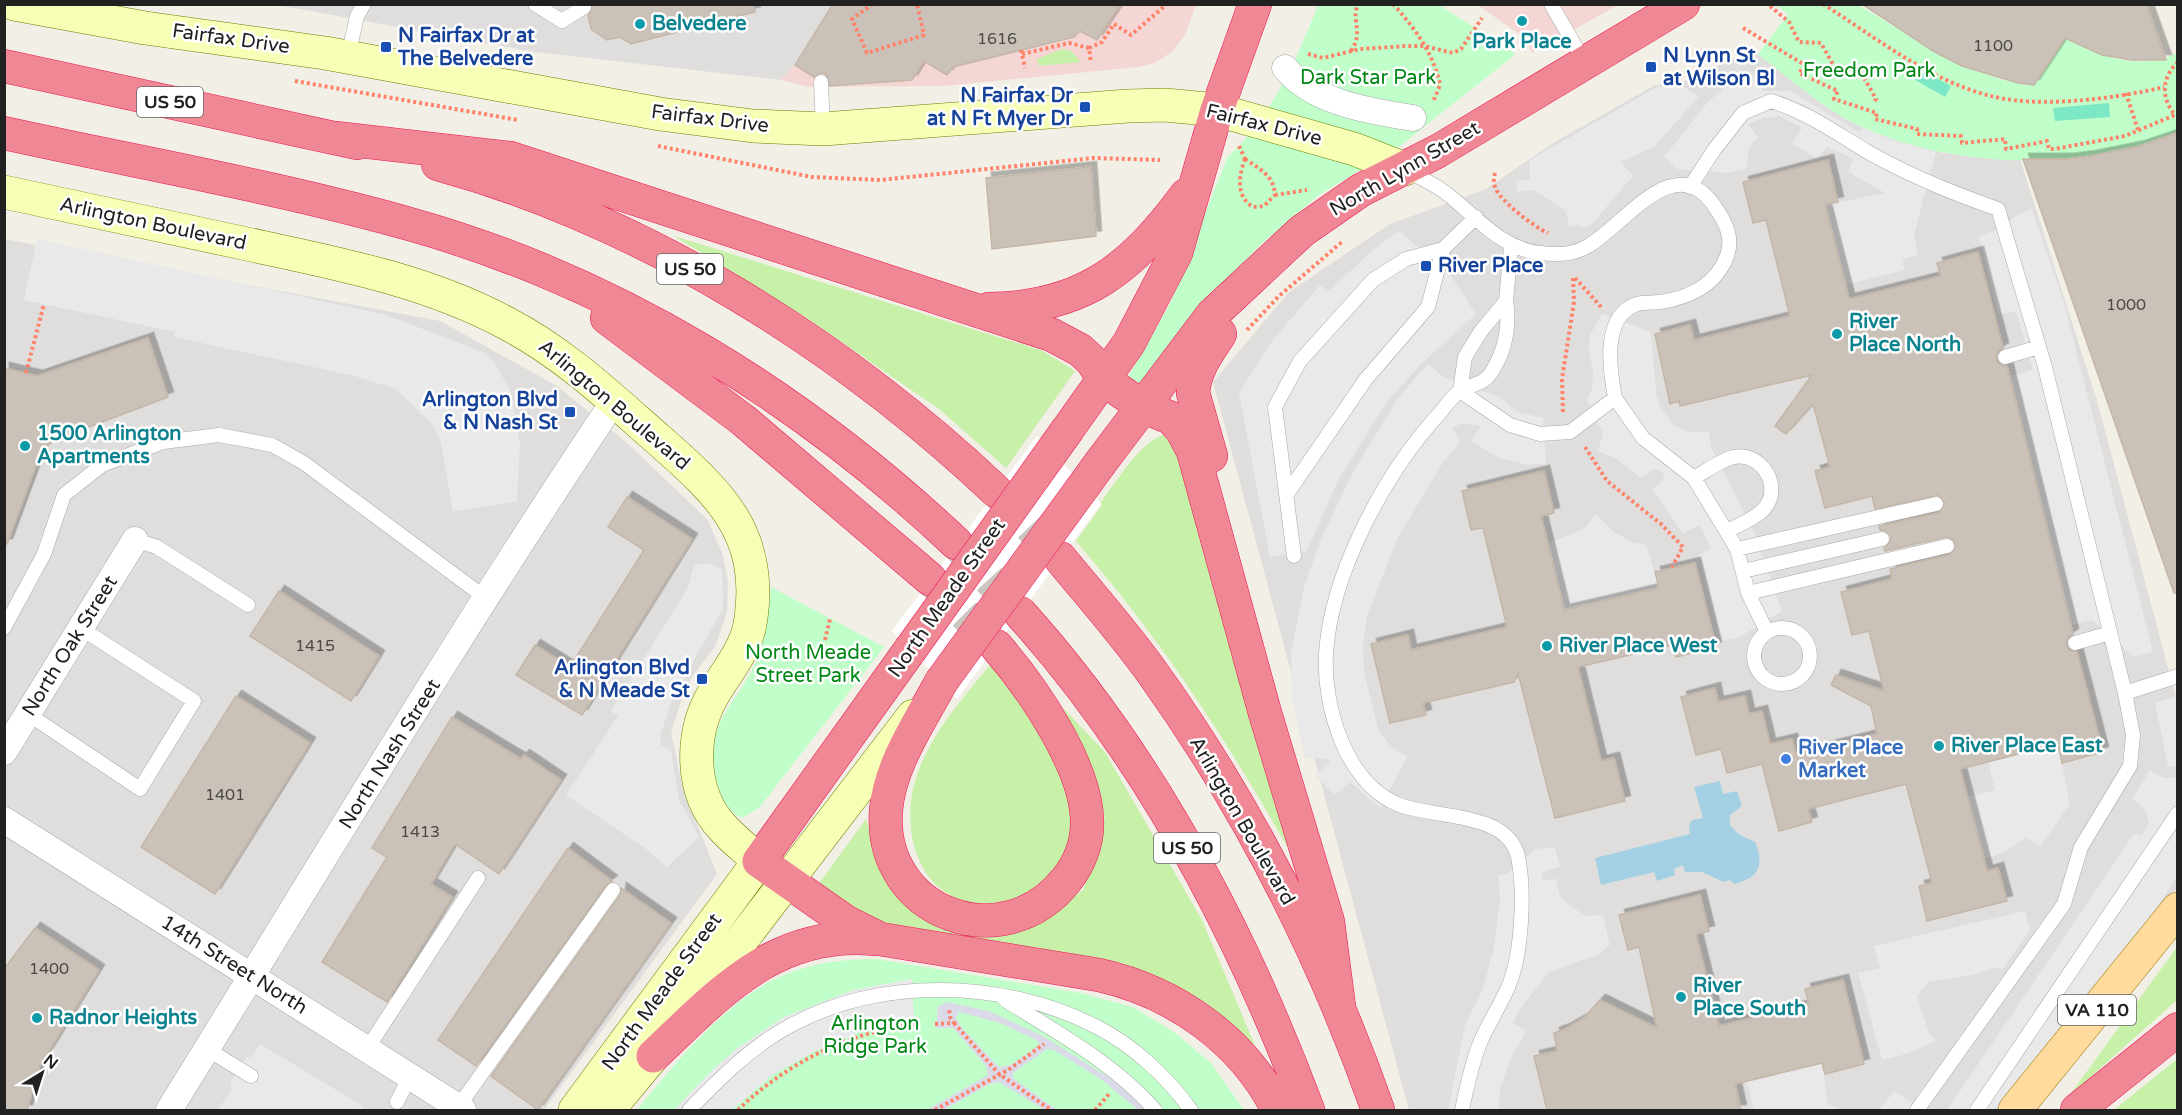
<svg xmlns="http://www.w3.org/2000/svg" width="2182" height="1115" font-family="'Varela Round',sans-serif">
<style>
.residential{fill:#dfdedd}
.commercial{fill:#f4d7d4}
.grass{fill:#c7f0a8}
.park{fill:#c0ffc9}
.pitch{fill:#7de8c5}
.parking{fill:#e9e9e9}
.plaza{fill:#dbdae8;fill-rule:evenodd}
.water{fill:#a3d1e3}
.pier{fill:#fff}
.building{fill:#cac2b9;stroke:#c5b6a7;stroke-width:1.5;filter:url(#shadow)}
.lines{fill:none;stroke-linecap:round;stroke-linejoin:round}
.highway-tunnel{stroke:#c8c6bf;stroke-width:33;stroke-dasharray:33 16;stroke-linecap:butt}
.lane-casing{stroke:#a8a8a8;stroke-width:15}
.street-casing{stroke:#a8a8a8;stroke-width:27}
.secondary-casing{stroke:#6a7f00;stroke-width:34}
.primary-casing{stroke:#9d7300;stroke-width:34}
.highway-casing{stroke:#ed1653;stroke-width:34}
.path{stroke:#ff826a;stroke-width:4;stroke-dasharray:3 3;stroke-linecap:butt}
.lane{stroke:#fff;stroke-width:14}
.street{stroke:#fff;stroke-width:26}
.secondary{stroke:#f7ffb7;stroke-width:33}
.primary{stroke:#ffdb9e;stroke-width:33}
.highway{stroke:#f08794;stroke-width:33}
.highway-bridge-casing{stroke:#ed1653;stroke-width:34;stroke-linecap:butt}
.highway-bridge{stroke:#f08794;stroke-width:33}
.culture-dot{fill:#0f9aa8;stroke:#fff;stroke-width:2}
.transit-dot{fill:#1a4fb4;stroke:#fff;stroke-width:2}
.shop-dot{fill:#3f7fe0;stroke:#fff;stroke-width:2}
.labels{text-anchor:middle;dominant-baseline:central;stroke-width:5;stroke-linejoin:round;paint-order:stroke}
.number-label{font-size:16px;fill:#4b4947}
.shield{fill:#fff;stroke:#646464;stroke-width:1.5}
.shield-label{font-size:18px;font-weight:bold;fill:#212121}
.culture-label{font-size:20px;font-weight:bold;fill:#0d838f;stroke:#fff;text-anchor:start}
.transit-label{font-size:20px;font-weight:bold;fill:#164399;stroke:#fff;text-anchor:start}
.street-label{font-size:20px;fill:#212121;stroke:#fff}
.park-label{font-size:20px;fill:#018714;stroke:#fff}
.shop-label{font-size:20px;font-weight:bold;fill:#366cbe;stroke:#fff;text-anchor:start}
</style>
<defs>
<filter id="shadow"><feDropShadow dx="5.5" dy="-5.5" stdDeviation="0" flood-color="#0004"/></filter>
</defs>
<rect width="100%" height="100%" fill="#f2efe6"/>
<path class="residential" d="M277 5H833L795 65 781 80 535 52Z
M1758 54 1844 118 1874 133 1943 153 2020 159 2098 404 2177 702V889L2095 1001 2006 1110H1409L1213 382 1289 292 1390 224 1486 189 1553 143 1655 85 1680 83 1741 55Z
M4 239 440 321 557 386 627 443 707 519 723 555 728 582 727 612 716 645 692 677 681 701 671 733 683 789 717 874 544 1110H5Z"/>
<path class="commercial" d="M832 5H1196L1185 35 1173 51 1155 63 1138 67 944 86 809 87 781 80 795 65Z
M1478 5H1618L1532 53 1523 37Z"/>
<path class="grass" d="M1062 49 1071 51 1081 62 1039 66 1037 59Z
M674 236 1043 351 1075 371 1006 468 939 409 808 319Z
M1167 433 1172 439 1292 849 1289 850C1226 738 1160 638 1076 541L1102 505 1101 502C1119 479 1138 443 1167 433Z
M994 660C1023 702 1076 778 1072 830 1071 843 1063 857 1055 867 1040 888 1022 899 996 903 921 912 896 831 918 772 934 729 965 696 994 660Z
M1063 708 1105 752 1202 920 1262 1062 1219 1020 874 924 818 885 866 819 886 877 981 933 1022 931 1083 890 1105 817Z
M2177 947V1000L2069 1096Z
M2177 1059V1110H2113H2114Z"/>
<path class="park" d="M1774 4 1858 5 1962 66 2003 80 2034 85 2066 38C2096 57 2144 71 2177 53V131C2082 174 1943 169 1850 121 1817 104 1787 76 1758 54L1788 14Z
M1318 5H1439L1516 54 1400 146 1319 195 1259 246 1197 313 1143 388 1128 377 1170 304 1227 158C1272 115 1296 61 1318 5Z
M771 587 884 647 759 808 742 818C728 811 723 801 718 786 698 719 743 703 760 651 767 630 769 609 771 587Z
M876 959 1081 993 1133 1007 1174 1032 1211 1063 1244 1110H637C653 1089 670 1070 688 1050 746 988 788 959 876 959Z"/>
<path class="pitch" d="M1916 67 1951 86 1945 97 1910 77Z
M2109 103 2110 117 2055 121 2053 108Z"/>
<path class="parking" d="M1758 73 1762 91H1790L1859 132 1863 128 1892 140 1936 152 1914 235 1918 255 1902 259 1905 270 1845 285 1825 205 1885 193 1848 172 1853 159 1828 147 1816 158 1792 143 1802 128 1779 116 1763 118 1748 124 1758 137 1750 146 1746 169 1729 173 1677 169 1664 157 1707 103 1726 86Z
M1678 84 1699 96 1655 146 1621 162 1633 176 1592 224 1583 228 1579 224 1569 227 1566 211 1534 190 1517 192 1516 181 1530 179V160L1657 87Z
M2032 209 2064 303 2153 652 2134 657 2092 620 2071 625 2010 376 2033 370 2016 311 1998 315 1979 236 1997 230 2020 213Z
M1399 231 1450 274 1476 314 1421 364 1386 403 1338 480 1307 551 1270 557 1239 393 1272 341 1320 285 1329 291 1373 250Z
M37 239 386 315 483 352 494 362 510 390 520 444 517 502 453 511 441 443 433 425 396 389 355 376 174 337 175 332 24 300Z
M1602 314 1651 332 1656 392 1660 407 1673 425 1689 432H1709L1711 447 1753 531 1782 611 1738 638 1721 641 1699 555 1711 549 1700 525 1683 533 1652 489 1663 481 1664 474 1655 468 1641 478 1615 458 1598 451 1603 434 1587 399 1592 389 1593 372 1589 352 1590 335Z
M1428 364 1445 378 1500 397 1517 412 1543 418 1546 463 1529 465 1499 458 1471 441 1481 426 1462 423 1452 428 1460 441 1442 464 1397 539 1367 616 1363 646 1364 672 1379 732 1391 746 1407 757 1380 808 1350 782 1335 795 1315 775 1330 762 1328 759 1305 758 1292 699 1291 652 1305 584 1321 539 1353 472 1398 398Z
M1596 514 1614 532 1634 543 1646 544 1659 588 1564 611 1548 544 1585 528Z
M709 563 722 570 723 608 672 700 660 736 661 745 671 751 679 800 699 837 667 867 646 849 566 795 618 716 611 711 688 588 694 565Z
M2177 696H2178L2177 767 2168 766 2155 703Z
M2058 744 2070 804 2040 847 2026 837 2003 853 1984 859 1968 797 1995 790 1988 761Z
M2150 770 2164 778H2177V877L2144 926 1993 1110H1947L2134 834 2142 835 2149 823 2145 809 2132 799Z
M1555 847 1560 867 1541 872 1543 880 1556 879 1560 896 1571 907 1587 916 1603 915 1610 945 1597 955 1549 972 1518 1012 1513 1023 1526 1031 1510 1060 1500 1089 1498 1110H1448L1465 1025 1483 989 1494 947 1500 898 1498 875 1506 874 1536 849Z
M2025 911 2030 930 2002 970 1996 967 1973 975 1928 982 1917 996 1929 1033 1936 1041 1906 1054 1882 1060 1858 973 1880 968 1874 946Z
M912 979 914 1021 862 1031 813 1052 771 1076 732 1110H674L713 1069 739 1047 782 1018 853 990Z
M260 1044 364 1107 361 1110H218L232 1089 230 1082 246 1057H252Z
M1822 1063 1828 1104 1843 1110H1754L1747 1081Z
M1894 1091 1922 1110H1879Z"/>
<path class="plaza" d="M948 1002 989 1011 1043 1036 1116 1082 1146 1110H1138L1102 1080 1054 1050 1047 1049 1013 1073V1078L1057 1110H1044L999 1082 988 1085 944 1110H926L988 1075 986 1066 953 1028H936L938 1006ZM959 1012 1000 1023 1038 1041 1039 1045 1011 1065 999 1067 962 1028 956 1018Z"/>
<path class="water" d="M1720 781 1723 794 1737 791 1742 806 1730 815V825L1738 834 1755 842C1765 865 1759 878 1734 884L1730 880 1724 882 1702 872H1685L1683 865 1674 869 1675 875 1657 881 1654 872 1601 885 1595 858 1690 834 1689 825 1692 820 1703 818 1694 787Z"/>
<path class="pier" d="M1037 436 1101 504 957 699 892 631Z"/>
<path class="building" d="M592 4H754L755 12 631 44 620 37 607 40 591 29 588 15 592 11Z
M833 4H1121L1097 40 1080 31 1074 37 953 67 947 75 924 61 912 80 830 86 826 74 820 73 814 77 795 65Z
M1862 4H2146L2166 60H2132L2102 55 2065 38 2034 85 2018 83 1962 66 1933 51Z
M2178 133V593H2174L2023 159H2067L2091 156 2140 146Z
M1828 160 1838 202 1825 205 1849 299 1941 276 1937 263 1978 252 2003 348 1998 351 1996 359 1999 364 2007 366 2073 634 2068 637 2066 645 2069 650 2077 652 2103 752 2062 763 2058 744 1960 769 1987 871 1998 868 2007 901 1927 921 1919 886 1932 883 1906 784 1808 809 1812 822 1779 831 1762 764 1727 773 1721 749 1696 755 1681 697 1715 688 1718 702 1745 696 1749 714 1762 711 1770 744 1792 739 1796 754 1877 734 1871 706 1831 685 1836 675 1884 691 1869 631 1852 635 1841 592 1892 579 1890 569 1949 555 1956 548 1954 540 1946 537 1885 551 1884 548 1890 542 1891 536 1885 531 1880 530 1879 526 1939 513 1945 503 1938 495 1875 509 1872 496 1825 508 1815 471 1830 467 1813 404 1786 434 1775 426 1812 375 1680 406 1679 401 1670 404 1655 334 1690 325 1694 340 1790 316 1766 220 1753 223 1743 182Z
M1091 167 1096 236 992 249 986 178Z
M148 338 168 397 52 441 41 452 7 544H4V368L37 376Z
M1544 471 1554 513 1541 516 1564 610 1659 588 1655 572 1695 563 1716 647 1676 657 1673 645 1578 667 1601 761 1614 758 1625 801 1555 818 1518 673 1514 682 1423 703 1426 715 1390 723 1371 644 1408 635 1411 650 1507 627 1483 528 1471 530 1462 491Z
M627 497 692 539 582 715 516 675 535 645 570 667 644 550 608 527Z
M279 591 379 656 351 701 250 636Z
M236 696 310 743 215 894 141 847Z
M452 717 521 759 524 755 561 780 499 874 455 844 431 884 452 897 387 1002 322 962 387 857 372 848Z
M568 848 612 881 606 885 476 1066 438 1040Z
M621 888 671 923 538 1110 491 1076 620 895Z
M1700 895 1709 931 1696 934 1719 1026 1809 1004 1805 989 1843 980 1864 1064 1825 1074 1822 1063 1735 1084 1741 1110H1547L1534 1056 1557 1051 1554 1033 1565 1029 1584 1018 1600 1000 1657 1028 1639 947 1628 950 1619 915Z
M35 928 99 970 39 1067 27 1110H4V969Z"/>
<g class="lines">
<path class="highway-tunnel" d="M996 491 1060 558
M956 543 1020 613
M930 579 996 646"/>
<g class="lane-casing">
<path id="lane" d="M535 4 562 21 584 7
M1551 4 1585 63
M348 57 357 16 364 4
M821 82 823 129
M1407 170C1420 178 1434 184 1446 193 1476 216 1501 249 1540 253 1557 255 1573 255 1588 246 1624 226 1677 144 1717 210 1727 225 1733 239 1727 256 1716 285 1689 298 1660 302 1653 303 1644 302 1637 304 1601 316 1610 371 1615 398L1570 432 1540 434 1510 425 1460 391
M1690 187 1714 150 1743 113 1771 101C1807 112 1836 133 1868 152 1910 176 1952 193 1998 209L2045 367 2125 693
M2005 357 2039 347
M1460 391 1465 357 1481 331 1506 301 1511 247
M1615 398 1643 438 1694 478 1737 549 1748 593 1767 632
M1694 478C1706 471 1718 462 1730 458 1760 448 1785 487 1763 510 1754 519 1739 525 1727 531
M1287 494 1366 379 1428 307 1443 249 1476 217
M135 540 157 547 248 605
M1737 549 1936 504
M1294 556 1275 407 1300 361 1373 280 1406 259 1443 249
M1743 571 1882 539
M1748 593 1947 546
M1754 656a28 28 0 1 1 56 0a28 28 0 1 1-56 0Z
M4 628 44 554 64 495 102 465 163 442 219 435 272 445 304 463 487 599
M2075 643 2110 633
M28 714 140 789 194 701 82 629
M1005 1000C1058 1033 1114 1063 1155 1110
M207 1049 251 1076
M367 1049 478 878
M397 1102 410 1076
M458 1107 613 890
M689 1110C717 1081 750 1048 786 1028 878 976 1004 979 1097 1027 1134 1046 1167 1077 1191 1110
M1462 1110C1467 1087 1471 1065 1480 1043 1488 1023 1501 1005 1509 985 1522 953 1525 891 1518 857 1508 810 1431 819 1397 804 1345 781 1323 705 1326 654 1331 573 1385 473 1439 414 1445 407 1451 397 1459 392 1474 381 1483 388 1494 368 1506 348 1510 323 1506 301
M1917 1110 2064 904 2081 847 2130 766 2133 735 2125 693 2178 676
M1977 1110 2178 813"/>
</g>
<g class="street-casing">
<path id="street" d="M1285 68C1314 103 1370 111 1413 118
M4 752 135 540
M4 820 463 1110
M169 1110C316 873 459 632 614 401"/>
</g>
<g class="secondary-casing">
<path id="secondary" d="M14 4 145 28 325 53 660 114 753 126 823 129 1128 106 1165 105 1217 110 1354 149 1405 169
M4 192C85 210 166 227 247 244 335 263 426 280 506 323 564 353 611 398 659 440 718 492 763 532 751 618 748 647 729 668 714 693 690 733 689 792 723 828 734 840 747 850 759 861L575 1110
M608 1110 653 1056 913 716"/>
</g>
<g class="primary-casing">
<path id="primary" d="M2015 1110 2178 909"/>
</g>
<g class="highway-casing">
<path id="highway" d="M4 66 357 143
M4 133C140 163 279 187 413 225 618 283 802 398 956 543
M335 138 510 158 1052 335 1080 350 1092 361 1104 380 1142 406 1171 418 1182 430 1193 451 1265 713 1328 922 1339 1007
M438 164C645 221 841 345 996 491
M989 309C1084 308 1132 268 1186 195
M607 318 743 420 930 579
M1068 429 1129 343 1176 253 1217 110 1255 4
M1211 456 1193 393C1195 369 1207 354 1220 334
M1101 462 1212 315 1302 231 1361 190 1438 151 1683 4
M1060 558C1092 597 1125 634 1154 675 1249 808 1324 957 1378 1110
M1020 613C1149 756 1241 931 1308 1110
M910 650 759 861 846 922 880 939 1099 975C1175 992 1243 1040 1278 1110
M941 682C920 722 890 764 886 810 878 914 1004 960 1067 879 1079 864 1087 844 1087 825 1089 769 1031 686 996 646
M653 1056C720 993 775 929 876 939
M2077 1110 2178 1029"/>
</g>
<path class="path" d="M873 4 852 19 867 53 924 35 917 4
M1393 4C1414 27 1434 54 1440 85L1433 102
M1823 4C1875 37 1927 79 1987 95 2036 109 2114 99 2164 87
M1770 6 1789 22 1799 42 1821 43 1835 68 1859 69 1876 99 1874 102
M1743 28 1805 65 1799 73 1838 91 1834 99 1877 113 1875 119 1917 129V134L1961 136 1962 143 2005 139 2006 149 2047 141 2049 149H2054L2125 136 2175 115C2161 98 2161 78 2178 62
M1089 48 1102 42 1114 24 1131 35 1167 4
M1021 50 1025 68
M1351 51C1365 31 1349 17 1359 4
M1022 54 1069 43 1089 48 1091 63
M1308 54 1323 58 1360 49 1407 46H1424L1453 53 1461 49 1482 18
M295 81 518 120
M2126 93 2138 130
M658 146 812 177 880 180 1094 158 1160 160
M1239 146 1245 159
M1245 159C1260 169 1274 176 1275 195L1264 206 1253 207C1235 196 1239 175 1245 159Z
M1495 173C1494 177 1493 182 1495 187 1499 200 1535 228 1548 233
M1275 195 1307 190
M1575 278 1602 308
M1247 330 1278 297 1343 241
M26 373 44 304
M1563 412 1562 379 1574 302 1573 276
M1585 447 1607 481 1661 524 1683 547 1672 567
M825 640 830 619
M954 1023 999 1074 1051 1110
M935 1024 954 1023 950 1017 949 1009
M738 1110C784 1065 849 1031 914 1025
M935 1110 1008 1070 1044 1044
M1095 1110 1110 1093"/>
<use href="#lane" class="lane"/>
<use href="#street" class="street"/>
<use href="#secondary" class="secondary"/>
<use href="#primary" class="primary"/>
<use href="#highway" class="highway"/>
<g class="highway-bridge-casing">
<path id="highway-bridge" d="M910 650 1068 429
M941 682 1101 462"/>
</g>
<use href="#highway-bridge" class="highway-bridge"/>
</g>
<g class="culture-dot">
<circle cx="1522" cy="21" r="6"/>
<circle cx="640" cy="24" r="6"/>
<circle cx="1837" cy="334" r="6"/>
<circle cx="25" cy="446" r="6"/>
<circle cx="1547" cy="646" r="6"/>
<circle cx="1939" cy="746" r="6"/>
<circle cx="1681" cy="997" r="6"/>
<circle cx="37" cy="1018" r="6"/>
</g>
<g class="transit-dot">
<rect x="380" y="41" width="12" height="12" rx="3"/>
<rect x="1645" y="61" width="12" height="12" rx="3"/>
<rect x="1079" y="101" width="12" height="12" rx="3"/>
<rect x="1420" y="260" width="12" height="12" rx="3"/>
<rect x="564" y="406" width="12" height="12" rx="3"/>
<rect x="696" y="673" width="12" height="12" rx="3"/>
</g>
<circle class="shop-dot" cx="1786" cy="759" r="6"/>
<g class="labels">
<g class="number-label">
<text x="997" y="39">1616</text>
<text x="1993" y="46">1100</text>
<text x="2126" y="305">1000</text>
<text x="315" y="646">1415</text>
<text x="225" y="795">1401</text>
<text x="420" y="832">1413</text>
<text x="49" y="969">1400</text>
</g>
<g class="shield">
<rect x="137" y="87" width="66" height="30" rx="4.5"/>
<rect x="657" y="254" width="66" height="30" rx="4.5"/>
<rect x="1154" y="833" width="66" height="30" rx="4.5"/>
<rect x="2058" y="995" width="78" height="30" rx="4.5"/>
</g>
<g class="shield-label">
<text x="170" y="102">US 50</text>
<text x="690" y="269">US 50</text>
<text x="1187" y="848">US 50</text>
<text x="2097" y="1010">VA 110</text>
</g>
<g class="culture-label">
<text x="652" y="24">Belvedere</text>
<text x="1522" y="42" text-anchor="middle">Park Place</text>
<text x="1849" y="322">River<tspan x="1849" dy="23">Place North</tspan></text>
<text x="37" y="434">1500 Arlington<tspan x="37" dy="23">Apartments</tspan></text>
<text x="1559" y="646">River Place West</text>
<text x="1951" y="746">River Place East</text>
<text x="1693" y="986">River<tspan x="1693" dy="23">Place South</tspan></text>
<text x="49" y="1018">Radnor Heights</text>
</g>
<g class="transit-label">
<text x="398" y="36">N Fairfax Dr at<tspan x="398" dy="23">The Belvedere</tspan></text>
<text x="1663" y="56">N Lynn St<tspan x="1663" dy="23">at Wilson Bl</tspan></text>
<text x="1073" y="96" text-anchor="end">N Fairfax Dr<tspan x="1073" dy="23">at N Ft Myer Dr</tspan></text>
<text x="1438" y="266">River Place</text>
<text x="558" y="400" text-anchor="end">Arlington Blvd<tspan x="558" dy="23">&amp; N Nash St</tspan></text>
<text x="690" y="668" text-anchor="end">Arlington Blvd<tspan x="690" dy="23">&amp; N Meade St</tspan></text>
</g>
<g class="street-label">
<text transform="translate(231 39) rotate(8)">Fairfax Drive</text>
<text transform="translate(710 119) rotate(7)">Fairfax Drive</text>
<text transform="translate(1264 125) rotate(14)">Fairfax Drive</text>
<text transform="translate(1405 169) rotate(-30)">North Lynn Street</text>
<text transform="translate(153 224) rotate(12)">Arlington Boulevard</text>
<text transform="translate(614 405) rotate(40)">Arlington Boulevard</text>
<text transform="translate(947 598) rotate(-55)">North Meade Street</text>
<text transform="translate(70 646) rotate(-58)">North Oak Street</text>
<text transform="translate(390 754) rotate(-58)">North Nash Street</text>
<text transform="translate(1242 821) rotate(60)">Arlington Boulevard</text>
<text transform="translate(234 965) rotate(32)">14th Street North</text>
<text transform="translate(662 992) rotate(-54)">North Meade Street</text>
</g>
<g class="park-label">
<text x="1869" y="71">Freedom Park</text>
<text x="1368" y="78">Dark Star Park</text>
<text x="808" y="653">North Meade<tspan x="808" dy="23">Street Park</tspan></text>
<text x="875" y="1024">Arlington<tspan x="875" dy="23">Ridge Park</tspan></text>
</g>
<g class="shop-label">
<text x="1798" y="748">River Place<tspan x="1798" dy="23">Market</tspan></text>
</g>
</g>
<rect width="2182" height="1115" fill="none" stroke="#212121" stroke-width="12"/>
<g transform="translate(42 1073) rotate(38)" stroke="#ffffff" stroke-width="4.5" paint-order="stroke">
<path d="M0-4.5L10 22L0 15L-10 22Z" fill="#212121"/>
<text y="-9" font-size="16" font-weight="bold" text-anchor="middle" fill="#212121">N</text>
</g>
</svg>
